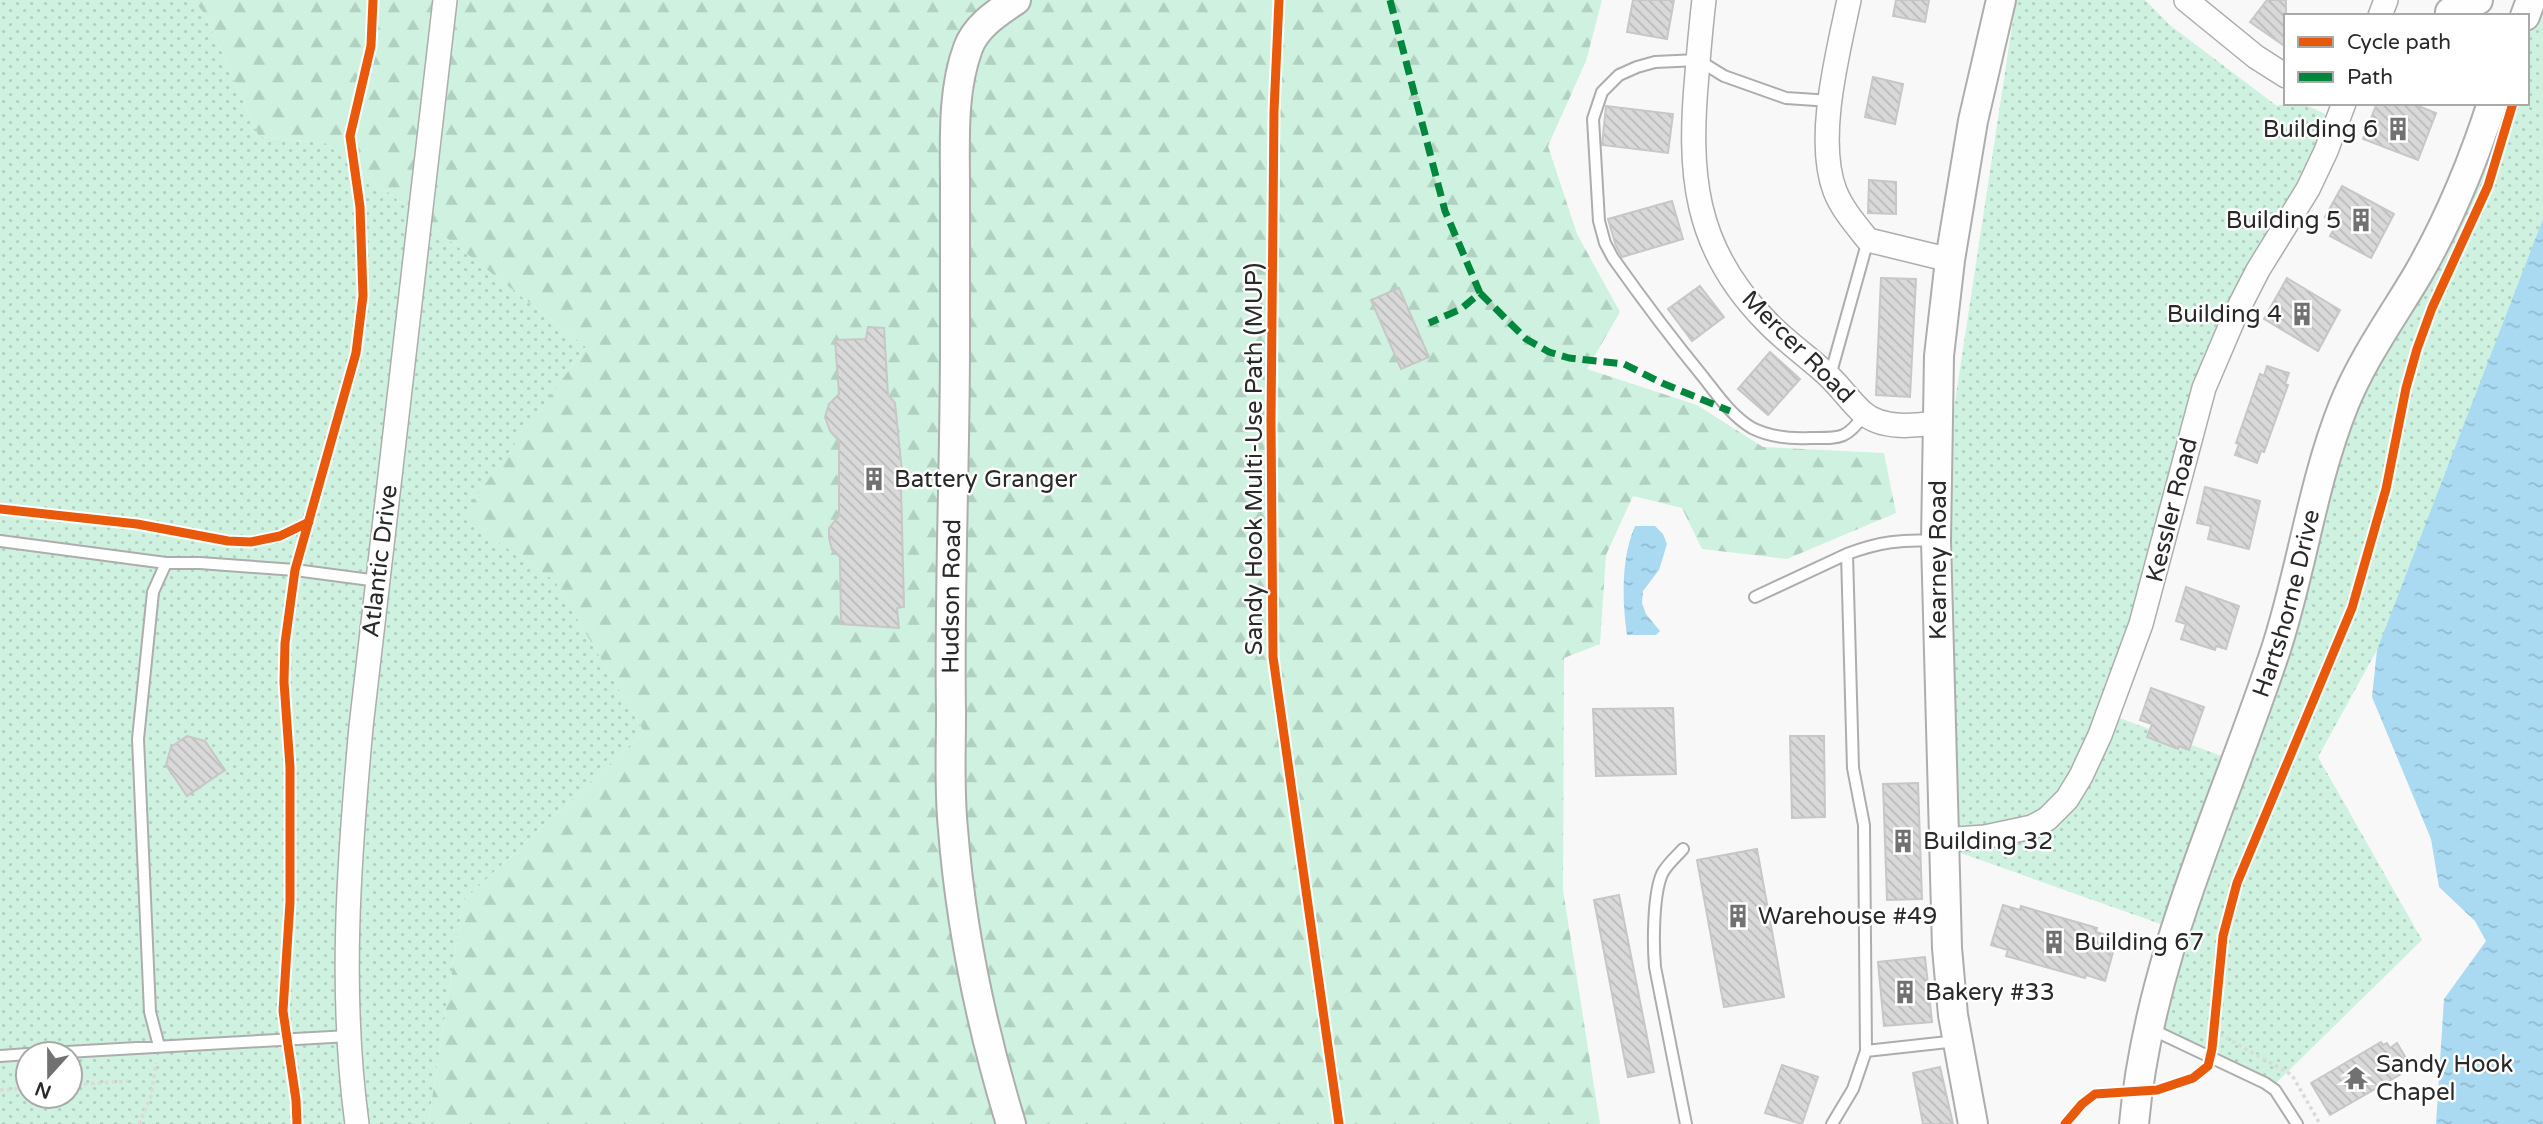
<svg xmlns="http://www.w3.org/2000/svg" width="2543" height="1124" font-family="'Varela Round',sans-serif">
<style>
.green{fill:url(#green-dots);fill-rule:evenodd}
.forest{fill:url(#forest-firs)}
.water{fill:url(#water-ripples)}
.building{fill:url(#building-back-hatch);stroke:#c7c7c8;stroke-width:2}
.lines{fill:none;stroke-linecap:round;stroke-linejoin:round}
.service-casing{stroke:#adadad;stroke-width:14}
.minor-casing{stroke:#adadad;stroke-width:26}
.tertiary-casing{stroke:#adadad;stroke-width:32}
.path{stroke:#dadadb;stroke-width:3.5;stroke-dasharray:3.5 3.5;stroke-linecap:butt}
.service{stroke:#fefefe;stroke-width:10}
.minor{stroke:#fefefe;stroke-width:23}
.tertiary{stroke:#fefefe;stroke-width:28}
.quiet{stroke:#00873e;stroke-width:7;stroke-dasharray:14 7;stroke-linecap:butt}
.cycleway-casing{stroke:#fff;stroke-width:13}
.cycleway{stroke:#e8590c;stroke-width:9}
.labels{text-anchor:middle;dominant-baseline:central;stroke-width:5;stroke-linejoin:round;paint-order:stroke}
.poi-label{font-size:24px;fill:#292929;stroke:#fff;text-anchor:start}
.street-label{font-size:24px;fill:#292929;stroke:#fff}
</style>
<defs>
<pattern id="green-dots" width="8" height="8" patternUnits="userSpaceOnUse" patternTransform="scale(1.75)"><rect width="8" height="8" fill="#cef2df"/><path d="M2 2h.1M6 6h.1" fill="none" stroke="#b1d0bf" stroke-width="1.8" stroke-linecap="round"/></pattern>
<pattern id="forest-firs" width="22" height="20" patternUnits="userSpaceOnUse" patternTransform="scale(1.75)"><rect width="22" height="20" fill="#cef2df"/><path d="M5 1l3.5 6h-7zM16 11l3.5 6h-7z" fill="#b1d0bf"/></pattern>
<pattern id="water-ripples" width="26" height="14" patternUnits="userSpaceOnUse" patternTransform="scale(1.75)"><rect width="26" height="14" fill="#a9daf2"/><path d="M2 4q2-2 4 0t4 0M15 11q2-2 4 0t4 0" fill="none" stroke="#91bbd0"/></pattern>
<pattern id="building-back-hatch" width="6" height="6" patternUnits="userSpaceOnUse" patternTransform="scale(1.75)"><rect width="6" height="6" fill="#d9d9d9"/><path d="M-1 5l2 2M0 0l6 6M5-1l2 2" fill="none" stroke="#bababa"/></pattern>
</defs>
<rect width="100%" height="100%" fill="#f8f8f8"/>
<path class="green" d="M0 0H193L205 14 259 137 325 143 586 347 462 517 555 581 644 732 463 901 428 1124H0ZM28 1054H70V1096H28Z
M2016 0H2145L2171 26 2277 106C2296 100 2309 105 2326 115L2313 155 2206 370 2106 713 2235 761 2329 442 2491 103H2527V16L2543 0V264L2413 597 2377 650 2318 757 2422 940 2275 1084 2140 1022 2169 927 1952 850 1949 729V441Z"/>
<path class="forest" d="M193 0H1602L1586 61 1548 146 1577 234 1620 312 1587 369 1697 405 1763 447 1884 453 1896 513 1787 559 1702 549 1682 508 1633 496 1606 555 1600 644 1564 658 1563 890 1600 1124H428L463 901 644 732 555 581 461 517 586 347 325 143 259 137 205 14Z"/>
<path class="water" d="M2543 219V1124H2436L2444 999 2486 941 2475 921 2439 887 2431 839 2372 697 2377 650Z
M1635 526H1655L1663 534 1667 544 1659 570 1643 591 1642 603 1646 614 1660 631 1656 635H1627C1622 601 1621 558 1635 526Z"/>
<path class="building" d="M1633 0H1674L1667 39 1627 32Z
M1896 0H1929L1925 22 1893 16Z
M2267 0H2286V47L2250 22Z
M1873 77 1903 84 1895 124 1865 117Z
M2377 103H2411L2436 113 2418 160 2363 139Z
M1606 106 1673 114 1668 153 1602 145Z
M1869 180 1896 182V214L1868 213Z
M2342 186 2394 214 2371 258 2330 236 2337 223 2325 217Z
M1672 201 1683 239 1622 257 1616 246 1608 219Z
M1881 278 1916 279 1910 397 1876 395Z
M2287 278 2340 310 2318 351 2264 319Z
M1700 286 1724 317 1692 341 1668 309Z
M1399 288 1429 357 1401 369 1371 300Z
M868 327 884 328 888 395 895 403 902 472 935 478 901 487 904 607 897 608 899 628 841 624 840 557 832 550 829 538V528L839 516V441L830 431 825 417 829 404 839 394 835 340 866 339Z
M1770 352 1800 379 1768 415 1738 389Z
M2267 366 2289 373 2285 384 2288 385 2264 452 2261 451 2257 463 2235 455 2239 444 2236 443 2260 374 2264 376Z
M2205 487 2260 501 2249 549 2208 539 2211 526 2197 523Z
M2186 587 2239 606 2226 649 2216 646 2215 650 2181 639 2186 624 2176 621Z
M2151 688 2204 707 2189 750 2179 746 2178 749 2147 737 2152 724 2140 720Z
M1673 708 1676 774 1596 776 1593 709Z
M187 736 205 741 225 770 187 796 166 765 171 747Z
M1790 736H1824L1825 817 1792 818Z
M1918 783 1922 899 1887 900 1883 784Z
M1757 849 1784 997 1724 1007 1697 860Z
M1619 895 1654 1072 1628 1077 1594 900Z
M2003 905 2020 910 2021 906 2087 925 2097 928 2096 932 2117 938 2105 981 2086 975 2085 978 2006 956 2008 950 1991 945Z
M1925 957 1932 1022 1884 1026 1878 962Z
M2381 1042 2383 1045 2387 1043 2390 1048 2397 1043 2407 1060 2397 1066 2401 1074 2330 1115 2311 1083Z
M1782 1065 1818 1077 1802 1124 1765 1113Z
M1940 1067 1953 1124H1923L1913 1073Z"/>
<g class="lines">
<g class="service-casing">
<path id="service" d="M1831 101 1786 98 1724 76 1698 60 1655 62 1637 67 1619 75 1602 92 1593 119 1599 221 1605 243 1613 258C1642 299 1672 339 1704 378 1718 396 1732 416 1752 428 1770 437 1790 439 1810 438 1840 438 1846 440 1864 415
M1830 376 1868 240
M0 541 166 563H200L295 570 378 581
M1755 597 1847 554
M1683 849C1676 857 1667 864 1662 874 1653 895 1653 943 1655 967L1686 1124
M2151 1029 2265 1083 2275 1090 2297 1124
M159 1046 150 1012 138 739 153 592 166 563
M1866 1051 1957 1041
M31 1054 349 1036
M0 1056 28 1054
M1832 1124 1853 1089 1866 1051 1864 825 1853 768 1847 554C1879 542 1902 539 1936 541"/>
</g>
<g class="minor-casing">
<path id="minor" d="M1704 0C1701 25 1699 49 1697 74 1688 172 1693 247 1766 321 1783 339 1804 354 1822 370 1837 382 1848 399 1862 412 1882 430 1915 426 1939 422
M1849 0C1838 53 1815 139 1835 191 1842 209 1856 225 1868 240L1950 260
M2186 0 2256 57 2286 76
M2380 16 2386 0
M1942 840 1985 837 2032 827 2047 819 2067 799 2081 776 2100 735 2141 624 2204 388 2236 313 2258 270 2308 189 2326 151 2344 103
M357 1124C339 992 349 859 361 727L445 0"/>
</g>
<g class="tertiary-casing">
<g id="tertiary">
<path d="M2450 12 2478 0"/>
<path d="M2525 16 2531 0"/>
<path id="s1" d="M1011 1124C981 1026 961 931 953 829 949 791 951 752 951 713 949 590 955 466 955 343 955 290 955 238 955 186 955 141 952 91 968 48 976 26 997 13 1016 0"/>
<path d="M1973 1124 1953 1015 1947 948 1936 541 1939 356 1950 260 1973 121 2001 0"/>
<path id="s2" d="M2134 1124C2149 956 2224 807 2276 649 2302 569 2312 485 2343 407 2362 359 2392 318 2418 274 2449 220 2473 162 2492 103"/>
</g>
</g>
<path class="path" d="M2214 1031 2292 1075 2320 1124
M70 1085 128 1081
M0 1090 28 1088
M139 1124 151 1096 156 1063"/>
<use href="#service" class="service"/>
<use href="#minor" class="minor"/>
<use href="#tertiary" class="tertiary"/>
<path class="quiet" d="M1390 0 1445 211 1480 293 1461 309 1429 323
M1480 293 1526 339 1549 352 1569 358 1624 364 1662 383 1730 411"/>
<g class="cycleway-casing">
<path id="cycleway" d="M1279 0 1274 111 1271 421 1273 657 1339 1124
M0 509 137 524 228 541 251 542 280 536 309 522
M297 1124 296 1100 283 1011 290 902V767L284 682 285 643 295 570 356 353 363 296 360 207 350 136 371 46 373 0
M2065 1124 2082 1104 2095 1094 2157 1090 2193 1078 2208 1066 2212 1049 2223 936 2237 883 2352 608 2386 489 2406 388 2417 349 2432 308 2488 186 2513 103"/>
</g>
<use href="#cycleway" class="cycleway"/>
</g>
<defs>
<g id="building-bare" transform="scale(1.89)"><path d="M-4-6H4V6H1V3H-1V6H-4ZM-2.5-4.3h1.7v1.8h-1.7ZM.8-4.3h1.7v1.8H.8ZM-2.5-1h1.7V.8h-1.7ZM.8-1h1.7V.8H.8Z" fill="#717171" stroke="#fff" stroke-width="2.5" paint-order="stroke"/></g>
<g id="temple-bare" transform="scale(1.89)"><path d="M0-6L5-2H3V0L6.5 2.5H4V6H1.5V3h-3V6H-4V2.5H-6.5L-3 0V-2H-5Z" fill="#717171" stroke="#fff" stroke-width="2.5" paint-order="stroke"/></g>
</defs>
<g fill-rule="evenodd">
<use href="#building-bare" x="2398" y="129"/>
<use href="#building-bare" x="2361" y="220"/>
<use href="#building-bare" x="2302" y="314"/>
<use href="#building-bare" x="874" y="479"/>
<use href="#building-bare" x="1903" y="841"/>
<use href="#building-bare" x="1738" y="916"/>
<use href="#building-bare" x="2054" y="942"/>
<use href="#building-bare" x="1905" y="992"/>
<use href="#temple-bare" x="2356" y="1078"/>
</g>
<g class="labels">
<g class="poi-label">
<text x="2378" y="129" text-anchor="end">Building 6</text>
<text x="2341" y="220" text-anchor="end">Building 5</text>
<text x="2282" y="314" text-anchor="end">Building 4</text>
<text x="894" y="479">Battery Granger</text>
<text x="1923" y="841">Building 32</text>
<text x="1758" y="916">Warehouse #49</text>
<text x="2074" y="942">Building 67</text>
<text x="1925" y="992">Bakery #33</text>
<text x="2376" y="1064">Sandy Hook<tspan x="2376" dy="28">Chapel</tspan></text>
</g>
<g class="street-label">
<text transform="translate(1798 347) rotate(45)">Mercer Road</text>
<text transform="translate(1254 459) rotate(-90)">Sandy Hook Multi-Use Path (MUP)</text>
<text transform="translate(2172 510) rotate(-76)">Kessler Road</text>
<text transform="translate(1938 560) rotate(-90)">Kearney Road</text>
<text transform="translate(380 561) rotate(-83)">Atlantic Drive</text>
<text stroke="none"><textPath href="#s1" startOffset="534">Hudson Road</textPath></text>
<text stroke="none"><textPath href="#s2" startOffset="544">Hartshorne Drive</textPath></text>
</g>
</g>
<rect x="2284" y="14" width="245" height="91" fill="#ffffff" stroke="#a9a9a9" stroke-width="2"/>
<rect x="2298" y="37" width="35" height="10" fill="#e8590c" stroke="#a9a9a9" stroke-width="2"/>
<text x="2347" y="49" font-size="21" fill="#292929">Cycle path</text>
<rect x="2298" y="72" width="35" height="10" fill="#00873e" stroke="#a9a9a9" stroke-width="2"/>
<text x="2347" y="84" font-size="21" fill="#292929">Path</text>
<g transform="translate(49 1075) rotate(201)"><circle r="33" fill="#ffffff" stroke="#a9a9a9" stroke-width="2"/>
<path d="M0-5L12 26L0 18L-12 26Z" fill="#717171"/>
<text y="-10" font-size="19" font-weight="bold" text-anchor="middle" fill="#292929">N</text>
</g>
</svg>
